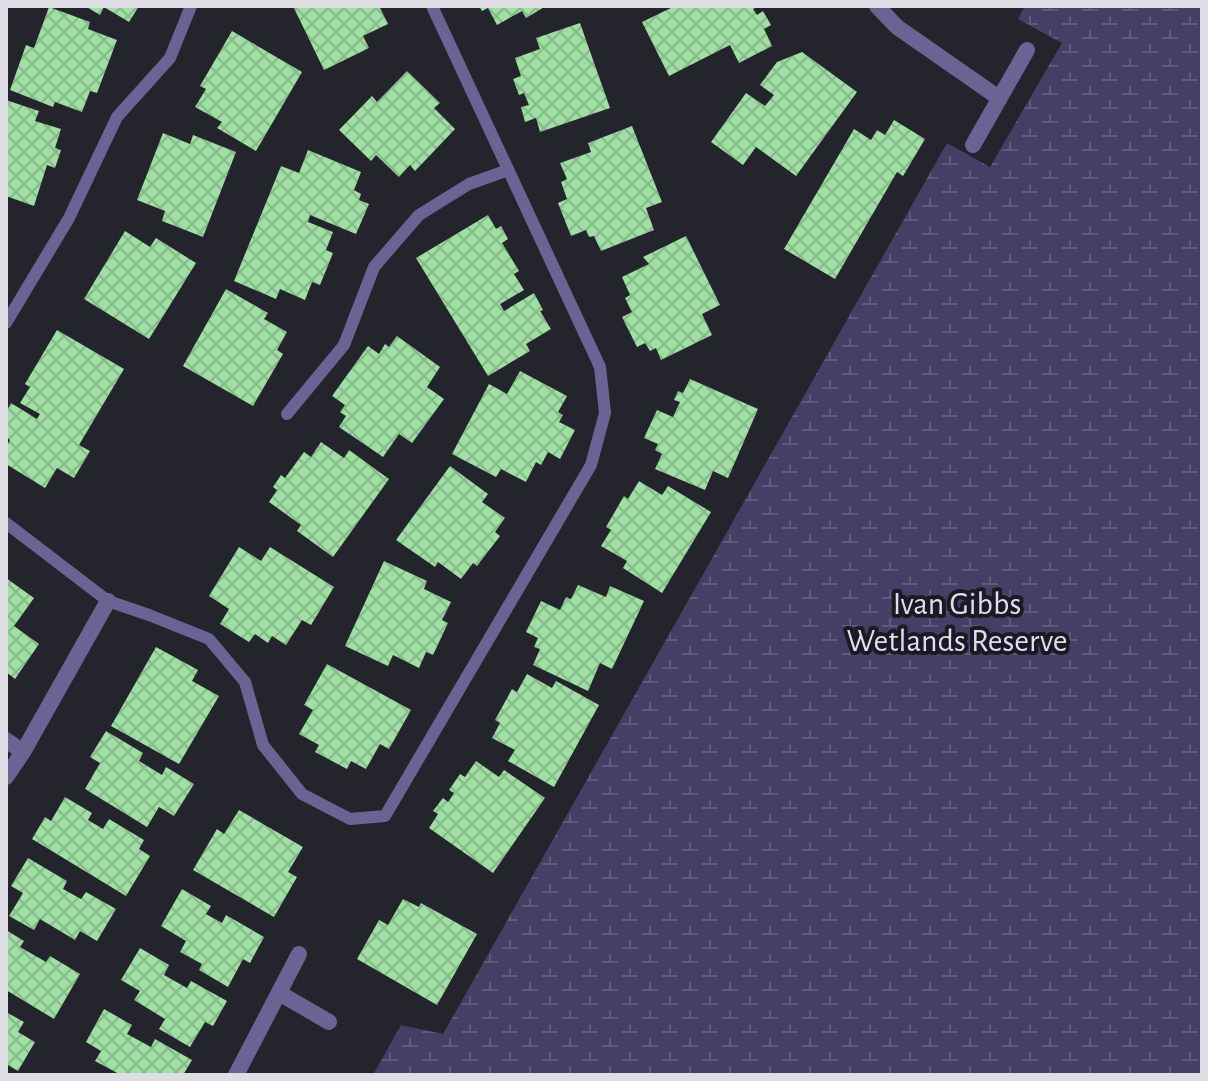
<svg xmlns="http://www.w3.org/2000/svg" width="1208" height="1081" font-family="'Alegreya Sans',sans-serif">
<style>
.wetland{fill:url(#wetland-marsh)}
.building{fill:url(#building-cross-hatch)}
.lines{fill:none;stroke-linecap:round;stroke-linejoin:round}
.service{stroke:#6a6494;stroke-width:12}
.minor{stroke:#6a6494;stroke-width:16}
.labels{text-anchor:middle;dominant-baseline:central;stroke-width:8;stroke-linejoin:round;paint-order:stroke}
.park-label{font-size:32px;fill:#dfdef2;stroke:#1b1a23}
</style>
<defs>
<pattern id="wetland-marsh" width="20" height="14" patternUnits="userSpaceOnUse" patternTransform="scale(2)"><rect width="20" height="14" fill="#453f66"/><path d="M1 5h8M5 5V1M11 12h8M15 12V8" fill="none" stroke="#5f5a7c"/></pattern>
<pattern id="building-cross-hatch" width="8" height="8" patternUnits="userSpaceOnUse" patternTransform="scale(2)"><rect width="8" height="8" fill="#9edfa2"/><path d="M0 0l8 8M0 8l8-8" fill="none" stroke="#87b88a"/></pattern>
</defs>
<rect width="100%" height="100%" fill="#24242d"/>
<path class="wetland" d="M1025 6H1202V1075H373L401 1025 443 1034 947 143 990 167 1062 43 1018 19Z"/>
<path class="building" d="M85 6H139L129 22 104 7 100 15Z
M293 6H379L388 24 363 36 369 48 324 70Z
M479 6H546L526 18 522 11 497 25 488 8 482 11Z
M675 6H759L753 9 757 15 763 11 771 25 764 29 772 46 739 63 730 45 669 76 642 22Z
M49 7 90 22 88 29 117 40 97 93 90 91 82 112 55 102 53 107 10 90 26 45 34 48Z
M580 23 610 108 540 132 536 118 525 122 521 107 529 105 524 93 519 95 513 79 521 76 515 58 540 49 536 38Z
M232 31 302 72 256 151 217 128 222 122 195 107 206 89 200 86Z
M802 52 857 92 796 176 756 147 743 165 711 142 746 93 765 106 774 95 760 85 777 62Z
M407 71 440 103 434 108 455 129 415 171 410 165 399 177 376 155 371 161 339 130 372 96 377 102Z
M6 100 39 111 35 121 61 129 55 148 61 150 55 168 47 165 34 206 6 196Z
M894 120 925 139 903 176 897 172 835 279 784 249 854 129 871 140 877 130 885 135Z
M632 126 662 202 646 208 654 230 601 251 594 236 589 237 586 230 571 236 558 203 567 199 561 182 567 179 560 163 591 152 588 143Z
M163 133 190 144 193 135 236 152 203 237 162 221 165 211 137 200Z
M308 150 361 172 354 190 361 194 359 200 369 204 356 234 310 215 308 222 333 232 326 250 333 253 320 285 312 282 305 300 280 289 276 299 234 281 281 166 299 173Z
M488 215 496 229 501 226 508 239 502 243 519 271 514 274 524 290 500 304 504 311 534 293 543 310 540 311 551 329 526 344 530 351 488 376 416 258Z
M125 231 150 247 156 238 196 263 149 339 84 299Z
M686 236 720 305 702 314 712 335 661 360 656 348 650 351 645 343 637 347 622 317 632 312 625 298 630 295 622 277 649 264 643 257Z
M226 289 268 313 264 319 287 332 277 350 283 354 253 406 183 366Z
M57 330 124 369 79 445 90 451 74 478 57 468 45 488 6 464V448L10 440 6 437V412L11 403 37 419 40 414 20 403 30 387 25 384Z
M397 336 440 367 427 387 444 399 412 443 399 434 383 457 339 427 346 416 340 412 345 405 332 396 368 346 379 354 385 344 389 347Z
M520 371 567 396 558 412 563 415 559 422 575 430 560 459 548 452 541 465 536 462 526 482 501 469 496 477 452 454 489 384 507 394Z
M690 379 758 409 728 478 713 471 705 490 655 469 662 454 655 450 658 444 644 438 657 410 673 417 680 402 674 400 678 391 683 393Z
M321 442 344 458 349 450 389 479 333 557 297 531 301 525 269 502 277 490 273 487 281 475 285 478 304 452 311 457Z
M450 466 488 494 482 502 505 518 495 532 500 536 477 566 473 563 461 579 438 562 435 567 396 540Z
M639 481 662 495 668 486 711 512 662 593 623 568 627 561 601 546 611 530 606 527 624 496 628 499Z
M239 547 261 561 270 547 334 587 311 625 302 620 286 645 272 636 268 643 255 634 249 642 220 624 229 609 209 596Z
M384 561 427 581 424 589 451 602 442 620 448 623 433 655 426 652 419 668 393 655 388 666 345 646Z
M6 578 34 598 14 626 39 644 15 679 6 672Z
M578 585 606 597 610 586 644 601 612 669 600 663 588 691 533 665 540 649 534 647 538 638 526 632 541 601 560 610 566 597 571 599Z
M156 647 198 670 192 681 219 696 179 764 111 726Z
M327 664 411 710 389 749 380 744 366 769 351 761 347 769 315 752 319 745 299 734 313 710 304 705Z
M527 674 552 688 556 681 599 705 554 787 508 761 515 750 492 738 500 723 495 720 512 689 517 692Z
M106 731 143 753 139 761 162 775 166 767 194 784 174 816 159 807 147 827 85 789 100 763 90 757Z
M476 761 499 777 504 770 545 798 493 873 429 828 438 814 433 811 443 798 448 802 454 793 449 790 460 774 465 777Z
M65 797 92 813 88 820 103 829 109 819 144 840 139 849 150 856 126 896 32 839 45 817 51 821Z
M239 810 303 847 288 872 297 877 274 917 193 870 217 829 224 834Z
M28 858 67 881 63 889 81 899 86 892 116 909 97 941 80 931 75 940 40 919 34 930 9 916 23 893 11 886Z
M182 889 211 906 206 914 222 923 226 915 264 937 250 963 243 959 228 987 199 970 202 964 180 952 186 941 161 926Z
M403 899 419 907 421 903 477 934 437 1005 357 959 379 920 388 925Z
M6 930 24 941 20 947 46 962 50 956 80 974 54 1019 6 990Z
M140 948 169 965 164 975 187 988 191 981 227 1001 213 1026 205 1022 190 1047 159 1029 165 1019 134 1000 140 991 121 980Z
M104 1009 132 1025 127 1034 151 1047 155 1039 192 1060 183 1075H121L95 1061 101 1051 86 1042Z
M6 1012 24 1022 18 1032 35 1042 18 1071 6 1064Z"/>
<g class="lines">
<path class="service" d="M6 323 69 218 117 117 170 58 191 6
M287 414 344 345 374 267 419 215 469 184 508 170
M6 523 108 601 149 615 209 639 245 682 263 745 302 794 350 819 385 816 591 465 605 413 600 367 432 6"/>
<path class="minor" d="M877 6 897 27 999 98
M973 145 1027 50
M6 740 23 752
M6 777 23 752 108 601
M279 993 329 1022
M236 1075 299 954"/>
</g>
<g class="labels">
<g class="park-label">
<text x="957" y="604">Ivan Gibbs<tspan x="957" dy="37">Wetlands Reserve</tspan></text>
</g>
</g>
<rect width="1208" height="1081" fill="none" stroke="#dedde4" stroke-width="16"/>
</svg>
